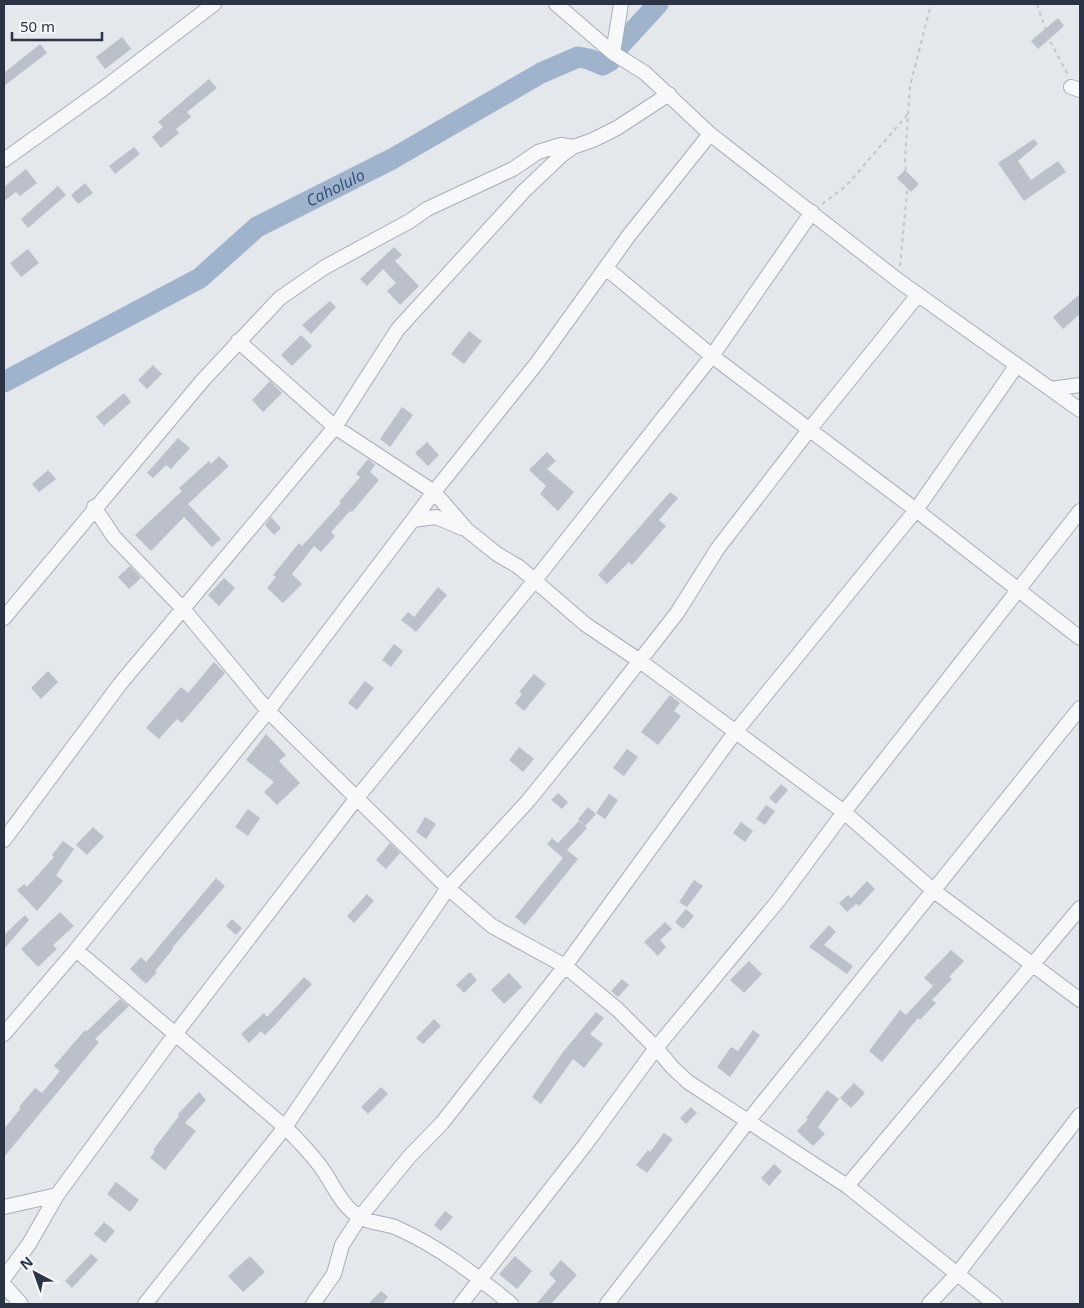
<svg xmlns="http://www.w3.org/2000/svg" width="1084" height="1308" font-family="'Noto Sans',sans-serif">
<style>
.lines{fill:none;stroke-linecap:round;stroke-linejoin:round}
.river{stroke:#9fb4cc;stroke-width:21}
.building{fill:#bbc0ca}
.minor-casing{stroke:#a9aeb7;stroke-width:16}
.path{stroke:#c2c5cb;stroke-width:2;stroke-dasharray:4 4;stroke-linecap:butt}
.minor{stroke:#f7f8fa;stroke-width:14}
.labels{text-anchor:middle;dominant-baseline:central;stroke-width:5;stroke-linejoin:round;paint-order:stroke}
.water-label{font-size:16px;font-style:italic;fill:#34527a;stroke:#f4f6f9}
</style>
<rect width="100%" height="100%" fill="#e4e7ec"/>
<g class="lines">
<path class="river" id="s1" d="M4 382 200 278 257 227 392 159 541 73 578 57 589 59 603 65 610 61 613 53 658 4"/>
</g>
<path class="building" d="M1058 18 1064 26 1038 49 1031 41Z
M122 37 131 49 105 69 96 57Z
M40 44 47 53 4 86V73Z
M209 79 217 88 187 112 191 117 176 129 179 133 161 148 152 137 163 127 158 122Z
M1034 139 1038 144 1018 161 1031 180 1058 161 1066 172 1024 201 998 163Z
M134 147 140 154 115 174 109 166Z
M26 169 37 183 20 196 16 192 4 201V187Z
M905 170 919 184 911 192 897 178Z
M85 183 93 193 78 204 71 195Z
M58 186 66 195 28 228 21 219Z
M394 247 402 255 395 261 419 286 400 305 387 291 396 283 383 269 367 286 360 279Z
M28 249 39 263 21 277 10 263Z
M1080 294V314L1063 329 1053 317Z
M330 301 336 307 311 334 302 325Z
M469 331 482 341 464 364 451 354Z
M301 335 312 346 292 366 281 355Z
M153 365 162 374 147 389 138 380Z
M270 381 282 393 263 412 252 400Z
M124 393 131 402 104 426 96 417Z
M402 407 413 415 390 447 380 439Z
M178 438 190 448 171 469 166 465 153 478 147 473Z
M427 442 439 455 428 466 415 453Z
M547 452 556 461 547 469 574 492 558 511 540 494 546 486 529 470Z
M219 456 229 466 188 504 221 539 212 547 184 517 151 551 135 535 182 491 179 488 209 461 211 464Z
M368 459 375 465 370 472 379 480 352 512 350 511 331 532 335 536 321 552 314 546 292 574 302 584 283 603 267 588 276 577 273 575 299 543 302 546 341 503 339 502 360 477 356 474Z
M48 470 56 479 39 492 32 484Z
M670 492 678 498 659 520 666 526 632 565 629 562 607 584 598 575Z
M271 517 281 528 274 535 265 525Z
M130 566 141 578 129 589 118 577Z
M224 578 235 588 219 606 208 595Z
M438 587 447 595 416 632 401 620 408 612 414 617Z
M394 644 403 651 391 667 382 660Z
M214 662 225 673 182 723 177 719 159 739 146 728 181 687 188 693Z
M48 671 58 682 41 699 31 688Z
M534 674 546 684 524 711 515 703 522 694 519 692Z
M365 681 374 688 357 710 348 703Z
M670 695 680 703 674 711 681 716 658 745 641 732Z
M266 734 286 755 279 761 300 783 277 805 264 792 274 782 246 760Z
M519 747 534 759 523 772 509 760Z
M627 749 638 757 624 776 613 768Z
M781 784 788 790 776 804 769 798Z
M558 793 568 802 562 809 551 800Z
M609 794 618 800 605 819 596 813Z
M766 805 775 811 765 825 756 819Z
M588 807 596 814 585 826 578 819Z
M248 809 260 818 248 836 235 827Z
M425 817 436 824 426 839 416 832Z
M579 821 587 828 567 850 578 859 525 925 515 917 563 858 547 844 552 838 558 843Z
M741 822 753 831 745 842 733 833Z
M93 827 104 837 87 855 76 845Z
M63 841 74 849 56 875 63 881 37 911 17 890 24 884 27 887 54 857 52 855Z
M390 843 400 853 386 869 376 860Z
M216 878 225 886 172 948 173 949 155 971 157 972 146 984 130 969 141 957 146 962Z
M694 880 703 886 687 907 679 902Z
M867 881 875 889 859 906 854 902 856 904 847 912 839 903 848 895 851 898Z
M367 894 374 901 354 923 347 916Z
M686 909 694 916 683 929 675 922Z
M60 912 74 926 53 945 57 949 38 967 21 949Z
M25 915 29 920 4 949V935Z
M232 919 242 928 236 935 226 926Z
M665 922 672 929 660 940 666 947 658 956 644 942Z
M829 925 836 932 824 945 853 966 847 974 809 947Z
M951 950 964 961 949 977 952 979 932 1000 936 1003 920 1020 918 1018 882 1062 869 1051 900 1010 906 1015 933 986 924 978Z
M749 961 762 974 744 993 730 980Z
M470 972 477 980 464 993 456 985Z
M509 973 522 987 504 1004 491 990Z
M304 977 312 984 275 1025 265 1035 261 1031 249 1043 241 1034 264 1013 267 1017Z
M622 979 629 985 618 997 611 991Z
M120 999 129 1006 95 1039 99 1042 4 1157V1129L21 1108 19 1107 35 1088 42 1093 60 1071 54 1066 85 1030 87 1031Z
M596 1012 604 1018 590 1034 603 1044 584 1068 573 1059 541 1104 532 1097 563 1052Z
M434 1019 441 1026 423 1044 416 1038Z
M753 1030 760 1035 730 1077 717 1067 731 1047 738 1051Z
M854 1083 865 1093 851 1108 840 1098Z
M381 1087 388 1094 368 1114 361 1107Z
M827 1090 839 1099 818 1127 825 1134 813 1146 797 1131 808 1119 806 1118Z
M199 1092 206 1100 185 1123 196 1131 165 1170 150 1158 155 1151 153 1150 179 1116 178 1114Z
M691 1107 697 1113 686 1124 680 1118Z
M664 1133 673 1139 647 1173 636 1165 648 1150 650 1152Z
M774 1164 782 1171 769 1186 761 1178Z
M116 1182 139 1200 130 1212 107 1194Z
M445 1211 453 1217 441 1231 434 1225Z
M104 1222 115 1231 105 1243 94 1234Z
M91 1254 98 1260 72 1288 65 1281Z
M250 1256 265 1272 243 1292 228 1276Z
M515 1256 532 1271 517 1289 499 1274Z
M561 1260 577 1275 551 1304H536L556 1281 549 1274Z
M381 1291 388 1297 382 1304H368Z"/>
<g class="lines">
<g class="minor-casing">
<path id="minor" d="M556 4 613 53 645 73 710 134 899 281 1080 410
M613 53 621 4
M1071 87 1080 90
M4 160 103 89 214 4
M607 269 712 356 916 510 1080 638
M918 295 809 430 718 548 677 613 591 723 528 801 448 888 492 926 565 966 617 1009 656 1048 673 1068 688 1082 847 1186 995 1304
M238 341 335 427 434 492 467 530 497 554 519 567 585 624 640 661 844 812 934 891 1080 1000
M1051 389 1080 385
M94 507 114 537 184 610 268 711 448 888 285 1127C298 1140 312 1154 323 1170 334 1186 342 1207 360 1217 371 1224 386 1223 397 1228 438 1246 477 1276 511 1304
M413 520 436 517 462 528
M4 618 203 380 280 298 325 267 410 221 427 209 513 169 538 152 561 145 573 147
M4 840 120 684 335 427 398 329 524 191 563 154 573 147 593 140 617 128 669 94
M76 950 285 1127 145 1304
M4 1034 76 950 268 711 434 492 537 363 630 234 710 134
M847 1186 1080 908
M4 1207 57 1195
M4 1278 29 1244 57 1195 176 1033 356 799 535 580 712 356 812 212
M4 1285 21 1304
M313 1304 334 1274 342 1245 360 1217 409 1157 442 1123 565 966 736 731 916 510 1017 365
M461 1304 585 1145 656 1048 778 901 844 812 1080 511
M607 1304 749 1120 1080 708
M929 1304 958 1273 1080 1115"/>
</g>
<path class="path" d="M1037 4 1048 37 1068 75
M822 204 846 186 908 114
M900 266 907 192 905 159 910 86 931 4"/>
<use href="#minor" class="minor"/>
</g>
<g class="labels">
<g class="water-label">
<text stroke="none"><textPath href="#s1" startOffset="386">Caholulo</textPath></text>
</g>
</g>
<rect width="1084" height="1308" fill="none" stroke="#2b3445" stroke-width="10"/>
<g transform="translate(35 1273) rotate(319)" stroke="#f4f6f9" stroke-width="4" paint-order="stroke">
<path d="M0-4L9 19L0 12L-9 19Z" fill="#2b3445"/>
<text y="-8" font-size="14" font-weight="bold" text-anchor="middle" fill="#2b3445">N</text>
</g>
<path d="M12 32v8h90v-8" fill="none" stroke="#2b3445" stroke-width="2.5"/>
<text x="20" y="32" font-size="15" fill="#2b3445" stroke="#f4f6f9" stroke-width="4" paint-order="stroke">50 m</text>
</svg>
